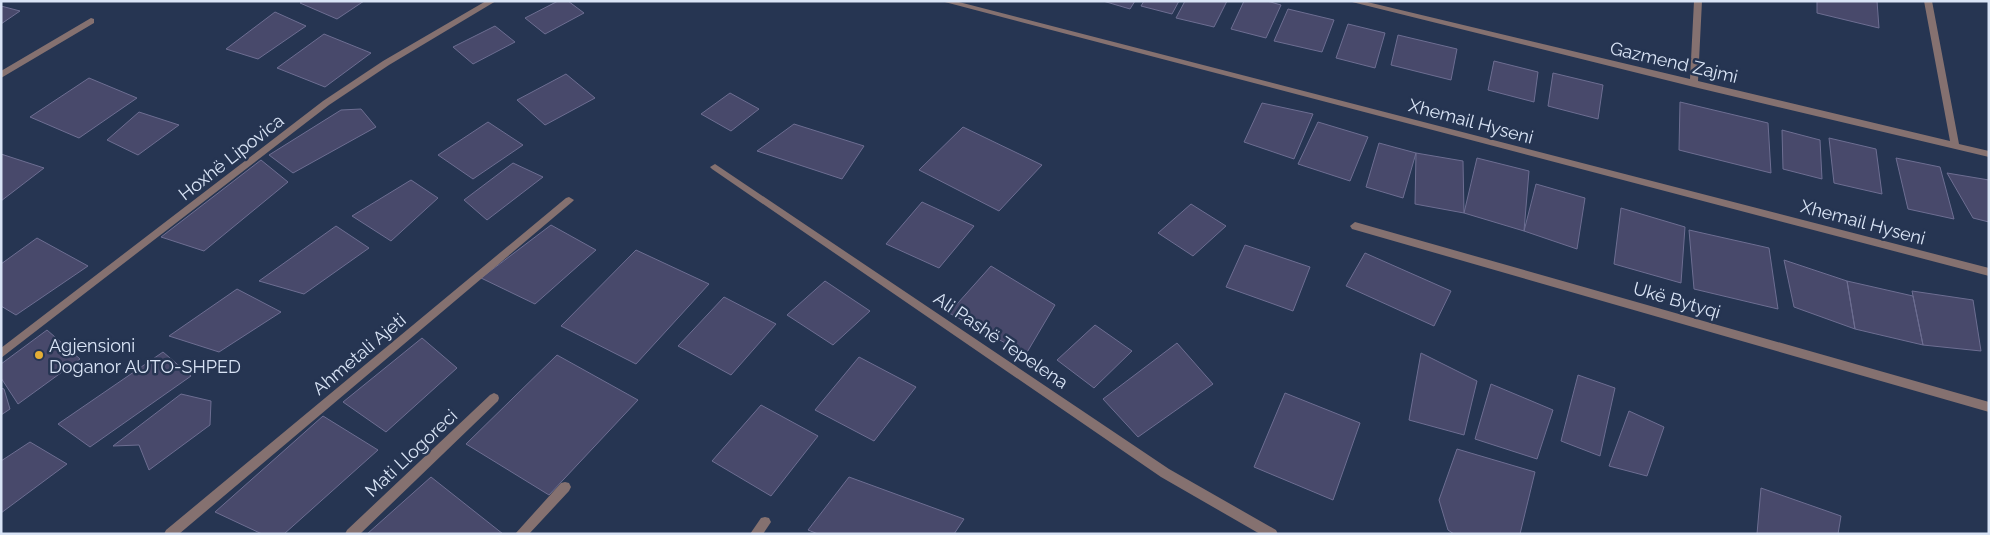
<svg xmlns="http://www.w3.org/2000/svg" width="1990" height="535" font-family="Raleway,sans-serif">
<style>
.building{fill:#48496b;stroke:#6d6e92}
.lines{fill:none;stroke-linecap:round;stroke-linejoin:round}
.street{fill:#857170;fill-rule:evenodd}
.poi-dot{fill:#e4ad35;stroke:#263552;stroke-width:2}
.labels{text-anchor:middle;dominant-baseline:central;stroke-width:5;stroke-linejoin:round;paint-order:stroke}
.street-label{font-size:18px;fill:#d9e4f6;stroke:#263552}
.poi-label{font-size:18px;fill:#d9e4f6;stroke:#263552;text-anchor:start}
</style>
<rect width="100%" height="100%" fill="#263552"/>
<path class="building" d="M303 1H364L337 19 300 3Z
M558 1H568L584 13 545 34 525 18Z
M1103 1H1135L1130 9Z
M1144 1H1179L1172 14 1141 6Z
M1185 1H1227L1214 27 1176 18Z
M1244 1H1267L1281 5 1266 38 1231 29Z
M1817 1H1877L1879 28 1817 13Z
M1 6 20 11 1 24Z
M1288 9 1334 20 1322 52 1274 41Z
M275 12 306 26 258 59 226 49Z
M1348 24 1385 33 1375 68 1336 58Z
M495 26 515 42 473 64 453 47Z
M324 34 371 53 325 87 277 68Z
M1398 35 1457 49 1451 80 1391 65Z
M1494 61 1538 72 1534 102 1488 90Z
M1553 73 1603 85 1598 119 1548 106Z
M566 74 595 98 545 125 517 100Z
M89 78 137 98 79 138 30 117Z
M730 93 759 109 731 131 701 114Z
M1680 102 1768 123 1771 173 1679 150Z
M1262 103 1313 114 1294 159 1244 142Z
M361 109 376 127 293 173 269 155 341 110Z
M139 112 179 125 138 155 107 140Z
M488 122 523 145 473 179 438 155Z
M1318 122 1368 137 1350 181 1298 164Z
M794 124 864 146 842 179 757 151Z
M963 127 1042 165 999 211 919 170Z
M1782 130 1820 140 1822 179 1783 169Z
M1829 138 1876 149 1882 194 1834 183Z
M1379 143 1416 153 1403 198 1366 187Z
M1416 153 1463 161 1464 213 1415 204Z
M1 154 44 168 1 201Z
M1477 158 1529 171 1524 231 1464 213Z
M1896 158 1940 167 1954 219 1908 209Z
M261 160 288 182 204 251 161 237Z
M513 163 543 177 487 220 464 200Z
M1947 173 1989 180V222L1973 218Z
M411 180 438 198 391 241 352 216Z
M1536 184 1585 198 1577 249 1524 231Z
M922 202 974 226 939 268 886 244Z
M1191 204 1226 226 1193 256 1158 233Z
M1621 208 1685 227 1681 283 1614 264Z
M551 225 596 250 535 304 481 278Z
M336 226 369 248 304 294 259 281Z
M1689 230 1769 248 1778 309 1694 289Z
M37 238 88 266 16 315 1 306V264Z
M1245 245 1310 267 1293 311 1226 287Z
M636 250 709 284 636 364 561 326Z
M1365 253 1451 291 1434 326 1346 286Z
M1784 260 1847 281 1855 329 1794 307Z
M991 266 1055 305 1026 354 949 313Z
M825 281 870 311 833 345 787 315Z
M1847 281 1913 296 1923 345 1855 329Z
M237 289 281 312 219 352 169 336Z
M1912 291 1973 300 1981 351 1923 345Z
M724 297 776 324 731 375 678 346Z
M1095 325 1132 351 1094 388 1057 360Z
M47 330 80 359 18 404 1 378V364Z
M422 338 457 368 386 432 343 402Z
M1177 343 1213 384 1138 437 1103 399Z
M163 352 191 376 90 447 58 424Z
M1421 353 1477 381 1464 435 1409 420Z
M557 355 638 400 549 495 466 444Z
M859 357 916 387 874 441 815 410Z
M1578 375 1615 388 1600 456 1561 441Z
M1491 384 1553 410 1537 459 1475 439Z
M1 388 4 389 10 409 1 415Z
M1285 393 1360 423 1333 500 1254 467Z
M181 394 211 401 210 425 149 470 139 445 113 446Z
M761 405 818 436 771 496 712 461Z
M1629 411 1664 427 1647 476 1609 466Z
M323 416 378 450 284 534H262L215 512Z
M30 442 67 464 1 513V461Z
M1457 449 1535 472 1520 534H1454L1448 530 1439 500Z
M431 477 503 534H367Z
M849 477 964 519 954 534H818L808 530Z
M1761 488 1841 516 1838 534H1757Z"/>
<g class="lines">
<path class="street" d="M486 1H496L389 65 329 105 1 358V348L323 101 383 61Z
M941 1H955L1989 268V276Z
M1348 1H1363L1690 79 1694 1H1702L1698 81 1950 141 1924 1H1932L1959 144 1989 151V157L1694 87Z
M91 18 94 19V23L1 78V71Z
M715 164 1169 469 1276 530 1278 534H1260L1161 477 712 169 710 167Z
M569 197 574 200 572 202 179 534H164L166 530 566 198Z
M1355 222 1989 402V412L1352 229 1350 226Z
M494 393 498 395 499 398 498 401 360 534H345L347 530 490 395Z
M565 482 569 483 571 487 569 491 529 534H515L561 483Z
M765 517 769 518 771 522 763 534H750L761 518Z"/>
</g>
<circle class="poi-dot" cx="39" cy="355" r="5"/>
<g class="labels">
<g class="street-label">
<text transform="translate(1674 62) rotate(13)">Gazmend Zajmi</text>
<text transform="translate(1471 121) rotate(15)">Xhemail Hyseni</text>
<text transform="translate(231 157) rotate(-38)">Hoxhë Lipovica</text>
<text transform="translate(1863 222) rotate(15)">Xhemail Hyseni</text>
<text transform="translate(1677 300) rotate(16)">Ukë Bytyqi</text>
<text transform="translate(1001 340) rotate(34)">Ali Pashë Tepelena</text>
<text transform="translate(359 354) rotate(-40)">Ahmetali Ajeti</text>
<text transform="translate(411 453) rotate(-43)">Mati Llogoreci</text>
</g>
<g class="poi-label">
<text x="49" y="345">Agjensioni<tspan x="49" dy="21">Doganor AUTO-SHPED</tspan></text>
</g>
</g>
<rect width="1990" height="535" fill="none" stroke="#d9e4f6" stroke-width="5"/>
</svg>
